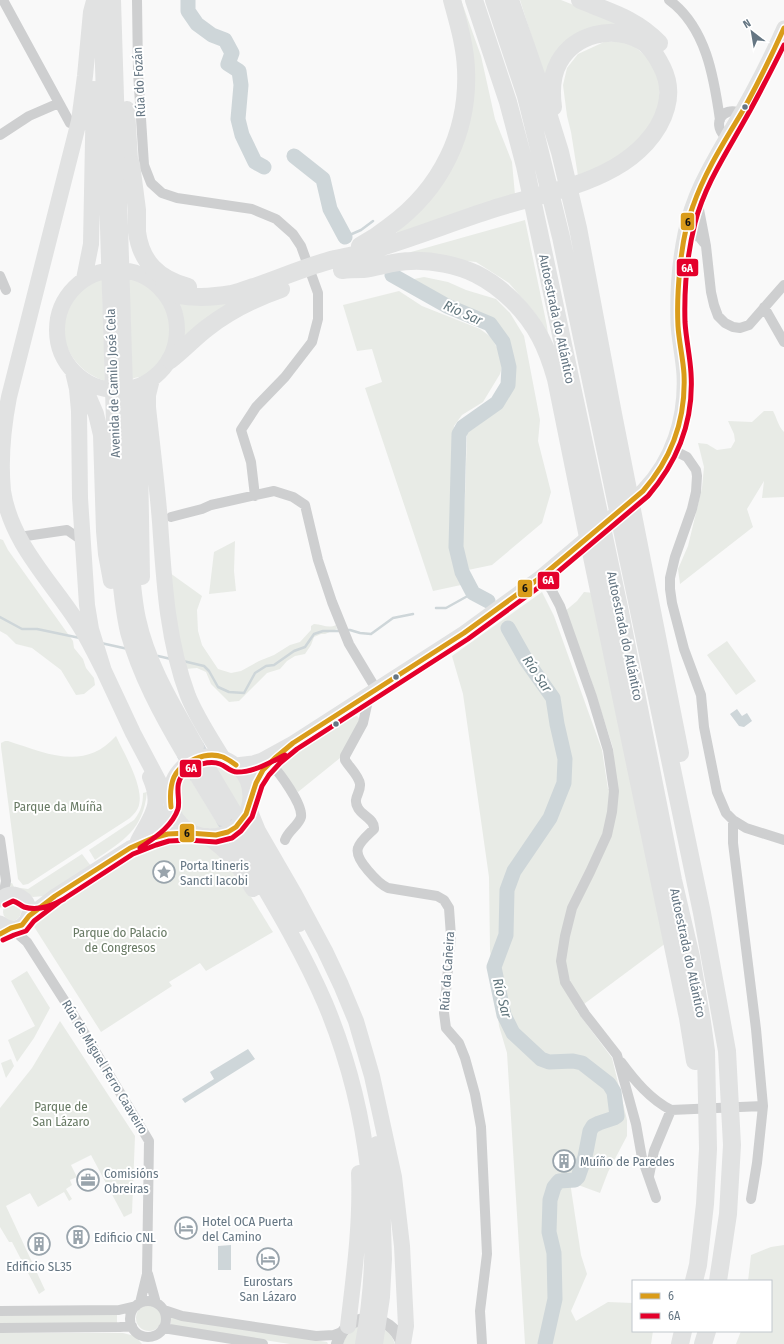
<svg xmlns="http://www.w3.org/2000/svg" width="784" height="1344" font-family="'Fira Sans Condensed',sans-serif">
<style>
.green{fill:#e8ebe6}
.water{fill:#ced6d9}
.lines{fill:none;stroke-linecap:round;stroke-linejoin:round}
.stream{stroke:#ced6d9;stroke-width:2.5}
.river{stroke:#ced6d9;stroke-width:15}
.trunk-tunnel{stroke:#d4d8dc;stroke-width:16;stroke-dasharray:16 8;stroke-linecap:butt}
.minor{stroke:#cecfd0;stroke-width:10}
.tertiary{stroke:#cecfd0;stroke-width:12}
.primary{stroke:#e1e2e2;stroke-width:15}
.trunk{stroke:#e1e2e2;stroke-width:16}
.motorway{stroke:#e1e2e2;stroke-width:18}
.bus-1-casing{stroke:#fff;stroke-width:8}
.bus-2-casing{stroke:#fff;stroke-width:8}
.bus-1{stroke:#da9c1a;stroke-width:5}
.bus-2{stroke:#e4002b;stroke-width:5}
.bus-dot{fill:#657683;stroke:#fff;stroke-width:1.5}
.labels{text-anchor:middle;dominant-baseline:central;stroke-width:4;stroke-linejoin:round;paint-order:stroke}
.street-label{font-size:13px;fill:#657683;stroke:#fff}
.park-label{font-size:13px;fill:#687a64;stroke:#fff}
.poi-label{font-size:13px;fill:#657683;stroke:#fff;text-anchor:start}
.water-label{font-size:14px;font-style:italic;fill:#60757c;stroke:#fff}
.line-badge{stroke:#fff;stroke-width:1.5}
.badge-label{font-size:11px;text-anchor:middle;font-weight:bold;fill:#fff}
.pale-badge-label{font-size:11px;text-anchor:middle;font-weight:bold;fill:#111}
</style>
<rect width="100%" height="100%" fill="#f9f9f9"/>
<path class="green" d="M461 0 481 56 495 119 512 162 515 195 395 236 399 228 455 157Z
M520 0H561L617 22 615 27H601L546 82Z
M620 41 634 46 648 58 659 78V106L648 129 628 150 604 167 578 176 571 132 567 116 563 85 567 68 578 54 604 42Z
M525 220 547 326 548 335 535 313 509 283 476 262 404 254Z
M424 277 448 282 466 290 496 299 510 313 524 336 540 420 538 441 551 492 542 523 492 565 468 570 461 551 465 496 467 433 480 424 496 409 506 398 514 383 508 342 495 322 484 316 446 303 409 280Z
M129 278C140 282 151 285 159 294 179 316 175 360 147 375 142 377 136 377 132 379Z
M102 279 105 381C90 376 78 367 70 353 57 331 66 298 87 284 91 282 97 280 102 279Z
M399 291 422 306 480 329 491 337 502 356 503 364 500 374 483 402 462 415 454 426 451 456V496L455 564 461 585 433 591 365 388 382 382 372 349 357 351 343 305Z
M179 301 230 302 202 322 184 340V319Z
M764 411H773C777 418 778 426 784 432V497L762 498 764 481 747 509 753 527 680 584 678 569 688 546 702 488 704 467 698 443 707 444 717 450 731 448 735 441 734 434 728 421 752 422Z
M0 539 3 540 8 550 73 641 74 648 83 659 86 668 94 678 95 685 84 694 76 695 61 670 32 648 16 644 7 635 0 631Z
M235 541 234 571 236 591 209 594 214 552Z
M170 573 202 596 197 610 198 631 202 645 218 669 231 673 241 671 259 661 274 655 290 645 300 642 311 630V626L314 624C322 624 328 629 336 625L337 629 325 634H321L314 637 311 645 305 654 295 656 287 661 280 669 267 673 239 701 229 702 211 684 206 672 197 668 185 669 172 607Z
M542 592 554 616 602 750 608 789 616 788 613 748 589 673 564 612 577 601 584 592 594 593 666 943 576 1010 612 1058 627 1120V1136L608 1172 600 1193 570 1182 581 1255 587 1274 571 1311 576 1321 608 1302 633 1303V1331H653L651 1344H525L507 1053 499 1026 490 950 489 877 463 694 452 656Z
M727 641 756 681 736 695 707 655Z
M357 716 360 719 340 758 298 792 278 768 292 755 351 717Z
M116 736C124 753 144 787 139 805 138 810 134 814 130 818L28 884 23 885 18 879 1 747V743L5 741H8C46 753 84 772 116 736Z
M212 762C240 765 251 786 240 811Z
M186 772 220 828C184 836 164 800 186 772Z
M147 792C143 830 124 840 95 860L89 850 134 820C141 811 143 804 143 793Z
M179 837C188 840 198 841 206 845 230 857 258 909 273 932L206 971 200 963 169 982 172 986 101 1032 33 925 38 914 146 846Z
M82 854 91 866 44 896 33 897 11 888 9 884 12 883 14 887 28 889Z
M3 912a9 9 0 1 1 18 0a9 9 0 1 1-18 0Z
M27 971 50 1008 34 1038 17 1062 8 1040 35 1026 11 981Z
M60 1021 135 1136 132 1213 124 1217 91 1155 71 1165 77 1177 70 1180 72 1185 66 1189 72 1199 69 1201 64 1192 38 1207 30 1193 6 1206 45 1290 39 1294 12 1242H9L0 1227V1108L32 1068Z
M11 1059 14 1066 6 1078 1 1063Z
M784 1245V1344H736L741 1331H771V1281H748L751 1255 771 1247Z
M136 1318a13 13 0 1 1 26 0a13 13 0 1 1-26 0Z
M0 1315H117V1323L0 1324Z
M171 1317 327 1342 328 1344H290L171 1326Z
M359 1326C376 1328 389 1325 395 1344H343C346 1335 351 1331 359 1326Z
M0 1333H123L135 1336 142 1344H0Z"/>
<path class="water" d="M737 709 742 716 747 713 752 721 744 727 739 726 730 714Z
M248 1049 255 1059 185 1103 182 1099 214 1079 210 1072Z
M231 1245V1270H218V1246Z"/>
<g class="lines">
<path class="stream" d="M345 237 361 230 373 221
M436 608H446L473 593
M0 617 22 629H37L80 638
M346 630H350L360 633 371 634 393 618 413 614
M101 643 128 649
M158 656 171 659
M183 661 204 666 209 671 218 687 229 692 244 693 255 673 266 666 274 665 294 651 305 647 314 634 323 631H341"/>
<path class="river" d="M188 0V11L197 24 212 35 225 40 232 53 228 64 239 71 241 85 238 119 242 135 255 162 264 167
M294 156 323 179 330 209 345 237
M392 275 447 306 490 324 503 342 509 367 508 385 497 403 463 427 459 434 456 547 462 572 473 593 488 601
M508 628 526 660 553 698 557 724 565 759 564 783 550 818 514 871 507 890 506 935 494 967 504 1015 513 1033 541 1059 549 1062 573 1061 582 1063 609 1084 614 1092 617 1116 614 1118 599 1123 593 1126 590 1131 585 1157 578 1177 575 1180 559 1181 554 1187 550 1200 549 1232 554 1253 555 1299 545 1344"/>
<path class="trunk-tunnel" d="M196 746 209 770
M184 753 198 777
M234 812 247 835
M223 818 237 841"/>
<path class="minor" d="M3 0 70 123
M137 0 138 72 144 165 151 183 162 193 177 198 252 209 276 219 293 234 301 246 318 293V319L312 342 285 377 256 407 241 430 251 462 255 496
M669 0C706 27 714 77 720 120
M0 135 29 116 59 103
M727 138C711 126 721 105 741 113
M697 199 706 246 711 292 714 305 718 316 725 323 733 327 740 328 749 325 784 285
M683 247 696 233 704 243
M0 276 6 290
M764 307 784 342
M671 449 687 457 696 470 697 476 696 492 692 509 675 557 670 578V589L672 603 684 649 701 695 704 727 717 792 726 813 733 820 746 828 784 840
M171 517 202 509 211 505 274 491 293 497 305 505 318 560 332 602 349 644 376 689
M19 537 67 530 83 541
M541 577 551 589 560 606 592 697 608 750 614 791 612 812 607 835 590 872 572 908 565 936 561 961 565 982 585 1014 617 1055 636 1124 642 1158 656 1198
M362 698 367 705 363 723 345 756V760C349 767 359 776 360 784 361 793 352 798 358 808 362 816 375 819 374 829 369 834 360 841 358 848 354 859 379 884 388 888L437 896 444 900 449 908 451 936 444 1013 446 1028 459 1043 465 1058 475 1094 481 1127 487 1254 480 1311 482 1344
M270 763C279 772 303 804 301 817 299 825 288 831 285 840
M733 820V843L756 1029 763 1106 757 1163 751 1199
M0 839 6 881 3 897
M12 929 27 942 73 1014 149 1141 147 1274 140 1303
M621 1062C635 1081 650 1099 671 1110L763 1106
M649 1176 654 1151 671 1110
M148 1274 156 1303
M130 1319a18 18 0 1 1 36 0a18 18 0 1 1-36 0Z
M164 1310 182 1316 316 1336 334 1335 342 1332
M0 1311 119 1310 136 1306
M0 1328 120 1327 132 1326
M163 1328 263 1344"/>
<path class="tertiary" d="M337 1344C346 1310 392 1311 402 1344"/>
<path class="primary" d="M170 796a40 40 0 1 1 80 0a40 40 0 1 1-80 0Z
M236 765 253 763 262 760 293 743 464 633 541 577 643 491C673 460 686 418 684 375 683 358 679 341 678 324 677 294 679 263 685 234 692 196 711 165 730 132 750 98 768 64 784 28
M252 793C257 777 266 767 279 756
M144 837 160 824 171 807
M0 900C5 895 11 893 17 895 42 903 24 942 0 923
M29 916 55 896 130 848 157 837 167 834 195 833"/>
<path class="trunk" d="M101 0 118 553C120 580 122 606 128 632 140 675 161 714 184 753
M113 0 130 549C132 572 133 596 138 619 148 665 173 705 196 746
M94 1 91 12 85 76 79 121 9 397C3 428 0 460 3 491 11 542 49 579 76 620 87 636 95 654 104 671
M127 109 131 176
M57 330a60 60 0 1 1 120 0a60 60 0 1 1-120 0Z
M84 279 91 244 94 89
M73 372 77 389 79 411 80 498 87 605 91 629 104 671 133 733 159 782 170 797
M81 379 96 414 101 435 104 531 106 554 111 581
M152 379 148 395V407C152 445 157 484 160 522 164 581 167 640 188 696 197 718 210 737 222 757
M139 400 142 577
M209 770 234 812
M198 777 223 818
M249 809 258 831 295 895 325 951 341 985 356 1021 372 1076 394 1177 402 1246 406 1326 403 1344
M247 835 299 924
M206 836C229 851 239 866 253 889
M138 841C151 815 163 807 150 777
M237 841C268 894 301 947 325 1003 369 1108 384 1232 363 1344
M348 1326C354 1275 361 1225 359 1173
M375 1344 382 1297 384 1259 381 1161 377 1144"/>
<path class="motorway" d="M474 0 508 102 525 166 620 612 673 880 691 957 702 1022 706 1051 708 1149 705 1204 698 1265 694 1281
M494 0 526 96 561 237 702 913 727 1051 732 1145 728 1214 718 1281
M510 0 537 78 560 152 578 228 613 414 680 753
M580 0C610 12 636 19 659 43
M131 164C133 179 135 194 137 210 137 217 137 225 137 232 141 262 158 279 188 287
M360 246C371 240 380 234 390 226 441 189 469 132 466 69 465 45 458 22 452 0
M342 270C349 269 356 269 363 269 379 267 394 261 411 261 432 260 457 265 476 274 502 287 526 311 540 337 547 350 552 365 556 379L591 552 688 1018 695 1061
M163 290C186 299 208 298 232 294 239 292 247 289 254 287 281 278 307 266 335 259 343 257 352 256 361 253 406 241 449 223 493 209 533 196 577 189 614 168 637 155 659 134 666 108 670 94 668 79 662 67 657 57 650 45 640 40 612 25 575 34 559 62 551 76 551 92 553 107
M170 360C183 350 194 338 207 328 229 311 255 298 281 289
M680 1344 683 1331
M703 1344 707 1331"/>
<g class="bus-1-casing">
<path id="bus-1" d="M171 807C170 797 170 786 174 777 182 761 206 751 223 757 227 759 232 762 236 765
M0 934 11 928 22 925 29 916 55 896 130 848 153 838 168 834 189 833 216 835 228 832 236 827 246 814 256 783 263 770 275 758 293 743 464 633 541 577 643 491C672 458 686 418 684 374 683 358 679 342 678 326 677 307 678 287 680 268 682 247 685 226 693 206 705 171 726 139 745 107 759 81 772 55 784 28"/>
</g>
<g class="bus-2-casing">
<path id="bus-2" d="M140 848C154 838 172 827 178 809 181 797 172 783 186 772 194 765 210 760 220 764 226 766 230 772 237 772 254 772 269 763 285 755
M5 905 13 901C17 902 20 905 24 907 37 911 52 906 64 899
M3 940 14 935 26 931 34 921 59 902 133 854 156 845 169 841 188 840 216 842 232 838 241 831 252 817 262 786 269 775 280 763 297 749 468 639 546 582 648 496C679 460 694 420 691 373 690 356 686 339 685 322 684 289 687 255 695 223 704 187 725 155 743 123 758 97 771 71 784 45"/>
</g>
<use href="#bus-1" class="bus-1"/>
<use href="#bus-2" class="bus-2"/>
</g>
<defs>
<g id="sight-ring" transform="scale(1.15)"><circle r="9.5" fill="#fff" stroke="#99a4ac" stroke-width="1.5"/><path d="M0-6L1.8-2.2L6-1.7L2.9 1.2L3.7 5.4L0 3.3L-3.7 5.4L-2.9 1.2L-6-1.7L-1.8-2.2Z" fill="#99a4ac"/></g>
<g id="building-ring" transform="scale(1.15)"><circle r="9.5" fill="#fff" stroke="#99a4ac" stroke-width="1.5"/><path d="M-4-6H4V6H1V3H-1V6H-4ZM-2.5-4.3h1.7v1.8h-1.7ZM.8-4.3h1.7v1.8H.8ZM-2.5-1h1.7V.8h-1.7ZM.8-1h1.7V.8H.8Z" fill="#99a4ac"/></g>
<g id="office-ring" transform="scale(1.15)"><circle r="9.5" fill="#fff" stroke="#99a4ac" stroke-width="1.5"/><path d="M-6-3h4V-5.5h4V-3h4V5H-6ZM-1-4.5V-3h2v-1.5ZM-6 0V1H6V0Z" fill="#99a4ac"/></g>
<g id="hotel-ring" transform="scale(1.15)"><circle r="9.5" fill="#fff" stroke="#99a4ac" stroke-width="1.5"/><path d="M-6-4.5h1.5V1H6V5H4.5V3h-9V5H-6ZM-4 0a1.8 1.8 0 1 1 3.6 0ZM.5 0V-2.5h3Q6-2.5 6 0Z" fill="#99a4ac"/></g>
</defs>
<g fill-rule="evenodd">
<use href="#sight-ring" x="164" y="872"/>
<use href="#building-ring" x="564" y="1161"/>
<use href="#office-ring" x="88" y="1180"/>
<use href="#hotel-ring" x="186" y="1228"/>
<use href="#building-ring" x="78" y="1237"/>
<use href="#building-ring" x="39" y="1244"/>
<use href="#hotel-ring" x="268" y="1259"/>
</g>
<g class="bus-dot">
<circle cx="745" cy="107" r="3.5"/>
<circle cx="396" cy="677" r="3.5"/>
<circle cx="336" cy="724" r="3.5"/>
</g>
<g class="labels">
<g class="street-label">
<text transform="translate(139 82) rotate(-93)">Rúa do Fozán</text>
<text transform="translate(557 319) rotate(78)">Autoestrada do Atlántico</text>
<text transform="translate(113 383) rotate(-92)">Avenida de Camilo José Cela</text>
<text transform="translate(625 636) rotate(78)">Autoestrada do Atlántico</text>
<text transform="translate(688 953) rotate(78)">Autoestrada do Atlántico</text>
<text transform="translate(447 971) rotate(-86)">Rúa da Cañeira</text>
<text transform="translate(105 1067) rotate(59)">Rúa de Miguel Ferro Caaveiro</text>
</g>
<g class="park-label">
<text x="58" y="806">Parque da Muíña</text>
<text x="120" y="932">Parque do Palacio<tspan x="120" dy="15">de Congresos</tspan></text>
<text x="61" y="1106">Parque de<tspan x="61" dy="15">San Lázaro</tspan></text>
</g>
<g class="poi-label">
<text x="180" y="865">Porta Itineris<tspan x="180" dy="15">Sancti Iacobi</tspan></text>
<text x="580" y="1161">Muíño de Paredes</text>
<text x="104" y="1173">Comisións<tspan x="104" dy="15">Obreiras</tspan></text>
<text x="202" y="1221">Hotel OCA Puerta<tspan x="202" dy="15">del Camino</tspan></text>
<text x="94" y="1237">Edificio CNL</text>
<text x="39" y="1266" text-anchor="middle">Edificio SL35</text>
<text x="268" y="1281" text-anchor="middle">Eurostars<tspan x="268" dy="15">San Lázaro</tspan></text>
</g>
<g class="water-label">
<text transform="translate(463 313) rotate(24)">Río Sar</text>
<text transform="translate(537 674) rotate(56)">Río Sar</text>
<text transform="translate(502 998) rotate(76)">Río Sar</text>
</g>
</g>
<g class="line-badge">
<rect x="680" y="212" width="15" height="19" rx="4" fill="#da9c1a"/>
<rect x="676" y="258" width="23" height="19" rx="4" fill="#e4002b"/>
<rect x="537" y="571" width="23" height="19" rx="4" fill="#e4002b"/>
<rect x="517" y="579" width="16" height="19" rx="4" fill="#da9c1a"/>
<rect x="179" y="759" width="23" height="19" rx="4" fill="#e4002b"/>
<rect x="179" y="823" width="16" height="20" rx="4" fill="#da9c1a"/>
</g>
<g class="badge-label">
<text x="687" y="272">6A</text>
<text x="548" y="584">6A</text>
<text x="191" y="772">6A</text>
</g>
<g class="pale-badge-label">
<text x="688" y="226">6</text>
<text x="525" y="592">6</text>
<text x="187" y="837">6</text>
</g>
<rect x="632" y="1280" width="140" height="52" fill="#ffffff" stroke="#c1c8cd"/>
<rect x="640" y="1293" width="20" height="6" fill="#da9c1a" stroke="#c1c8cd"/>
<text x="668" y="1300" font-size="12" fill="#657683">6</text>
<rect x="640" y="1313" width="20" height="6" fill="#e4002b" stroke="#c1c8cd"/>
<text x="668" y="1320" font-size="12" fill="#657683">6A</text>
<g transform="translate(752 32) rotate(329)" stroke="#ffffff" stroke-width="3" paint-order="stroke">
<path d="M0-3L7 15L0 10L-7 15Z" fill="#657683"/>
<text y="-6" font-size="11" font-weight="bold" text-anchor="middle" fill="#657683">N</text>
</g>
</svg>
